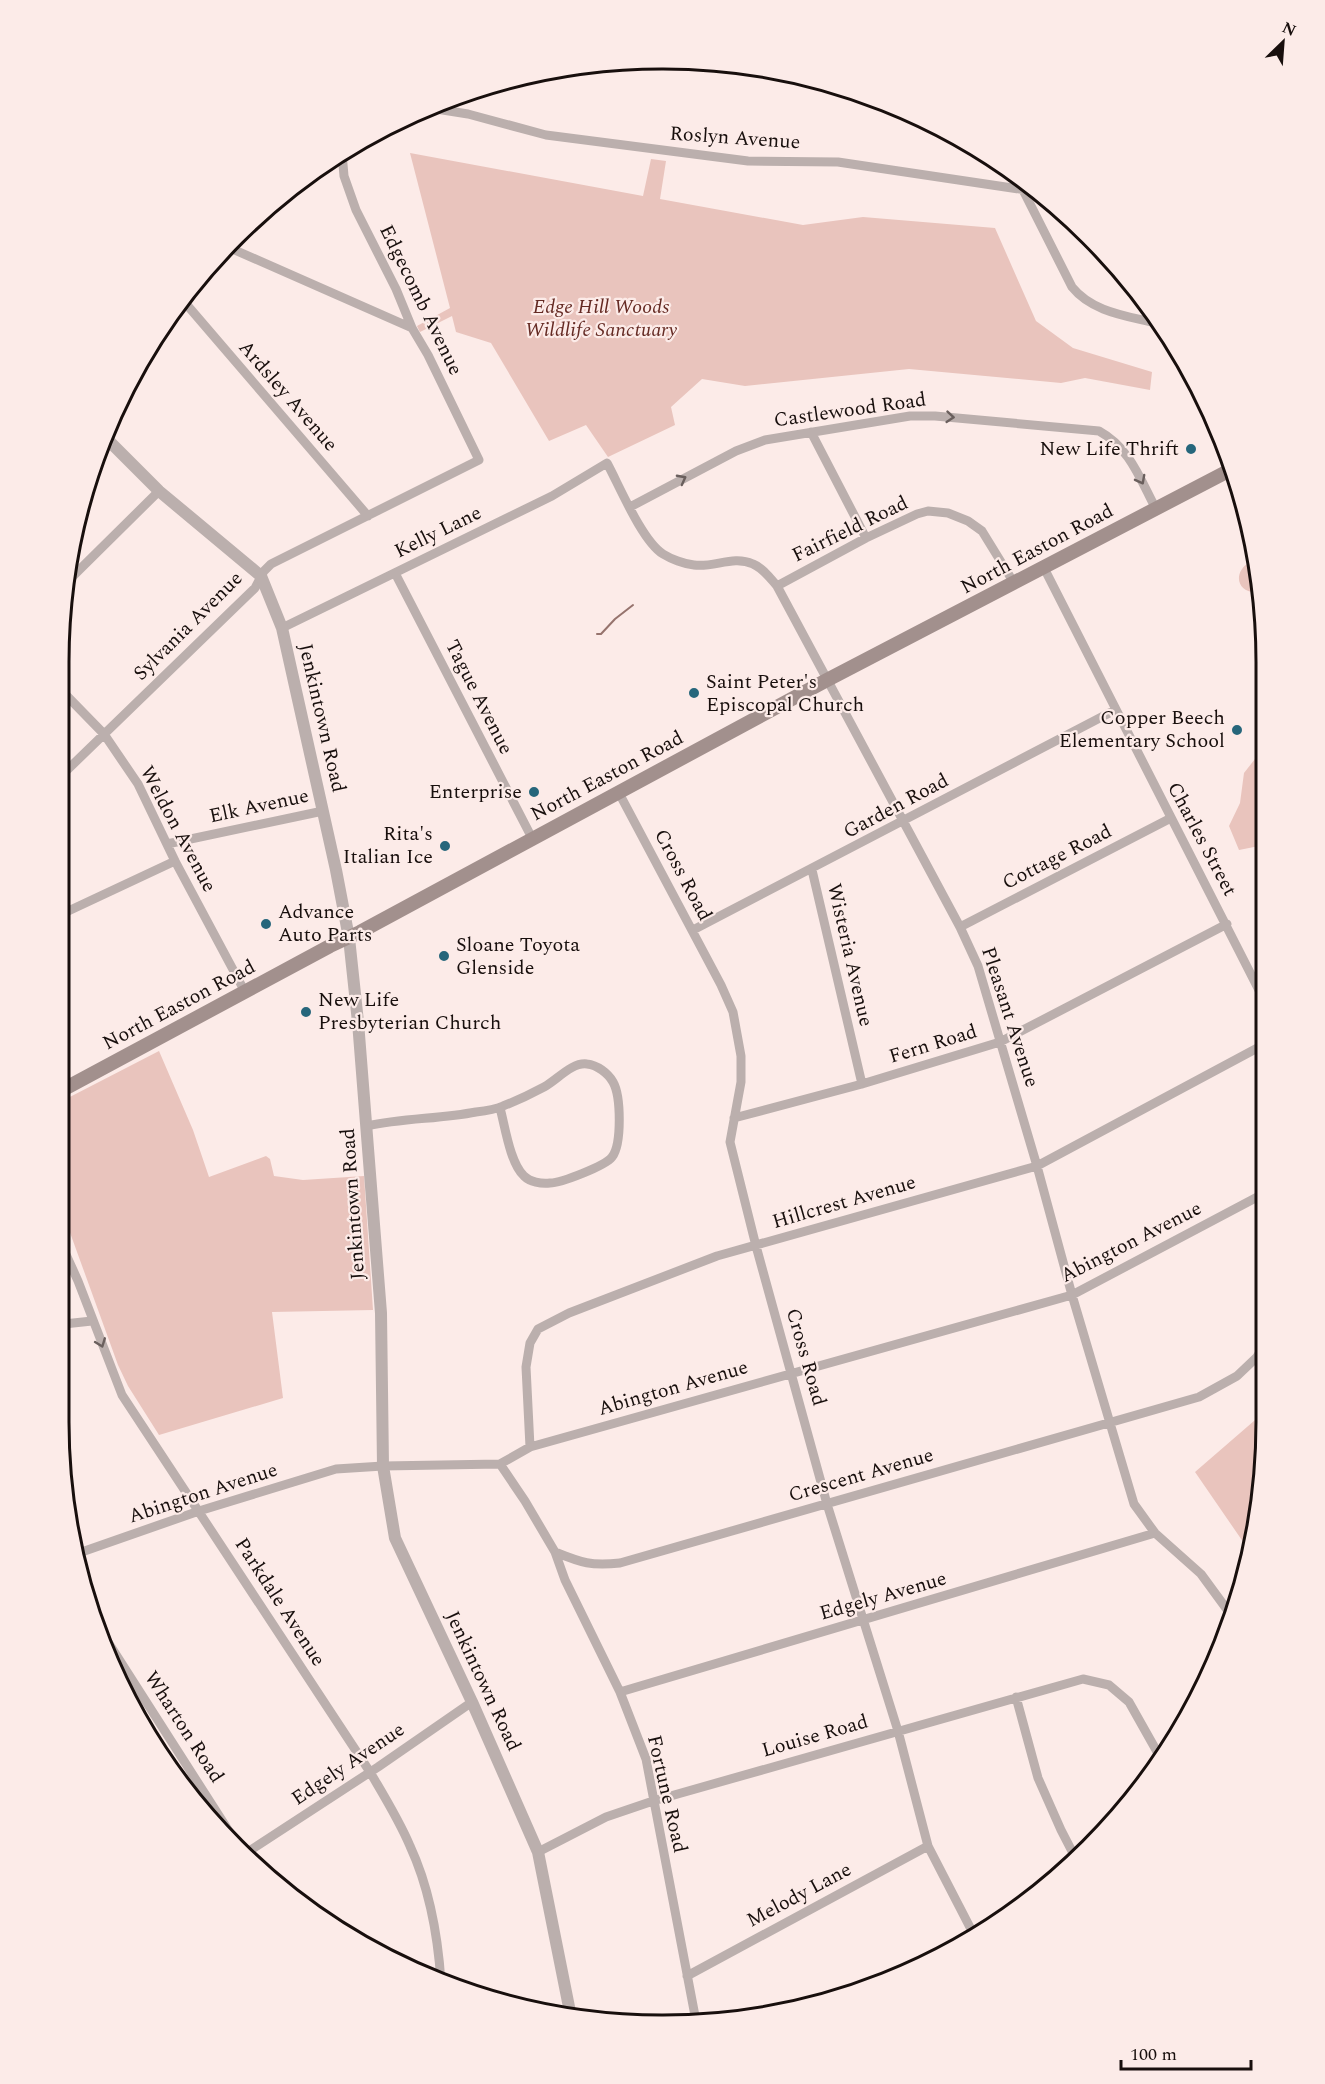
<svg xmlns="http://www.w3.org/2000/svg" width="1325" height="2084" font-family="Spectral,serif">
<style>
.green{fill:#e9c4bd}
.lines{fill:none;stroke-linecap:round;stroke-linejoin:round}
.stream{stroke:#96736d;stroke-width:2}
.minor{stroke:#bbafad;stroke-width:9}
.tertiary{stroke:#bbafad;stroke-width:12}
.secondary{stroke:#a2908d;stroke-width:14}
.oneway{stroke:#6a5f5d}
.poi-dot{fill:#26667b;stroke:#fcebe8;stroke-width:2}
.labels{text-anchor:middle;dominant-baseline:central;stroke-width:4.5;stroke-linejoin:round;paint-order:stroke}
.street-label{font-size:20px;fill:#180f0d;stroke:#fcebe8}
.park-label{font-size:20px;font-style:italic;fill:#652a23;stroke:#fcebe8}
.poi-label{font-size:20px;fill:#180f0d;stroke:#fcebe8;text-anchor:end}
.rim{fill:none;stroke:#180f0d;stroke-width:3}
</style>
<rect width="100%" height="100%" fill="#fcebe8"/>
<path class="green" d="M410 153 643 196 651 159 666 161 660 199 803 225 863 217 995 228 1036 321 1073 348 1152 372 1150 390 1085 378 1061 383 909 369 745 386 702 379 671 407 675 425 608 457 586 425 549 441 491 343 456 332 452 316 420 332 417 326 450 308Z
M1250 562 1255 572 1259 592C1238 595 1231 573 1250 562Z
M1262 750 1265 753 1264 855 1259 846 1239 850 1229 826 1240 803 1244 773Z
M159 1051 193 1130 209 1177 266 1156 270 1159 274 1176 303 1180 364 1176 373 1310 272 1312 283 1398 159 1435 128 1386 118 1365 64 1216V1100Z
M1262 1414 1261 1500 1248 1549 1195 1472Z"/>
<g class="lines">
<path class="stream" d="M597 634H601L615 619 633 605"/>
<path class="minor" d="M430 108 468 114 546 135 748 161 838 162 1039 192
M1023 190 1072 287C1093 313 1129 316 1159 324
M228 247 412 328
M181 298 368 516
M811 432 866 538
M630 507 736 451 765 440 910 416H935L1099 431C1130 448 1140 479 1156 509
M1044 568 1264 1000
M395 573 532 838
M64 585 159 491
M777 586 866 538 917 514 928 511 948 513 968 521 982 531 1014 583
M282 628 552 496 607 463C619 485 642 541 663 554 671 559 684 564 694 565 714 568 733 555 753 564 763 568 770 578 777 586L960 927 978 966 1037 1166 1072 1295 1134 1504 1155 1533 1201 1574 1231 1615
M64 693 104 734 138 784 175 861 245 992
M64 773 255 588 264 571 271 564 479 460 428 355 412 328 396 289 356 210 344 176 342 153
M619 793 721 985 733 1012 741 1056V1082L730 1142 756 1246 827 1504 898 1731 928 1846 975 1937
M167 844 323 811
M812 870 862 1084
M64 913 175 861
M960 927 1171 818
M693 930 1115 710
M734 1118 862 1084 1000 1042 1227 924
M367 1126C403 1118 440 1119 476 1112 485 1111 494 1110 503 1106 516 1101 531 1094 544 1087 557 1080 572 1062 587 1064 597 1065 608 1073 613 1082 621 1096 622 1144 612 1157 605 1166 561 1183 550 1183 541 1184 530 1182 524 1176 510 1163 505 1126 500 1108
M64 1250 78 1281 122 1395 370 1772C384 1796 399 1820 410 1846 429 1887 438 1937 441 1982
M64 1324 92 1321
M530 1447 526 1367 530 1343 538 1329 569 1313 717 1256 1037 1166 1263 1045
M500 1464 525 1501 555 1552 565 1580 620 1692 646 1759 696 2021
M555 1552C582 1563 591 1566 620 1563L1199 1397 1237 1376 1257 1357 1262 1349
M76 1554 199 1511 336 1469 383 1466 500 1464 530 1447 1072 1295 1263 1194
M90 1614 246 1858
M620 1692 1155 1533
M1016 1697 1038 1778 1061 1830 1076 1859
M538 1852 606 1817 653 1801 1083 1679 1109 1685 1129 1702 1160 1757
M243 1855 378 1767 472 1702
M687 1976 928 1846"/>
<path class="tertiary" d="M103 435 159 491 261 576 282 628 336 870 349 938 358 1022 381 1313 383 1466 395 1538 472 1702 538 1852 571 2017"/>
<path class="secondary" d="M64 1089 330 946 360 932 827 680 1234 468"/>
</g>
<defs><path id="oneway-chevron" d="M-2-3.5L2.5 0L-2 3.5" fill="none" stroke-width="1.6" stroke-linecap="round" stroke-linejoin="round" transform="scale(1.5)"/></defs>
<g class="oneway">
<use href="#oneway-chevron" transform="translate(950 417) rotate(5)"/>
<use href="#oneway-chevron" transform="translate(682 479) rotate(-28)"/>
<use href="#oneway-chevron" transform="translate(1141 480) rotate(62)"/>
<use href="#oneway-chevron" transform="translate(101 1343) rotate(69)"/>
</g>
<g class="poi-dot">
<circle cx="1191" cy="449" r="6"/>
<circle cx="694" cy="693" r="6"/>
<circle cx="1237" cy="730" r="6"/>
<circle cx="534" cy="792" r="6"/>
<circle cx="445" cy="846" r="6"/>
<circle cx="266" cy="924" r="6"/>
<circle cx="444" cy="956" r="6"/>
<circle cx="306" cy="1012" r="6"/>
</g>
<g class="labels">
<g class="street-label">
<text transform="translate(735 138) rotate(4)">Roslyn Avenue</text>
<text transform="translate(421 300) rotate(64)">Edgecomb Avenue</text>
<text transform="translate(288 396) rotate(49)">Ardsley Avenue</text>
<text transform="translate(850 410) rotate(-8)">Castlewood Road</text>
<text transform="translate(850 529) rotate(-26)">Fairfield Road</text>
<text transform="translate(438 532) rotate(-26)">Kelly Lane</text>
<text transform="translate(1037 549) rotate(-28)">North Easton Road</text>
<text transform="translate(188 626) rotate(-45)">Sylvania Avenue</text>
<text transform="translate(479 697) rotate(63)">Tague Avenue</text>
<text transform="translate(322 718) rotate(77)">Jenkintown Road</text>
<text transform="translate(607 776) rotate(-28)">North Easton Road</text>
<text transform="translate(259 806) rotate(-12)">Elk Avenue</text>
<text transform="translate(896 806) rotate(-28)">Garden Road</text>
<text transform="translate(178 829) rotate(62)">Weldon Avenue</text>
<text transform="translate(1202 839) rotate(62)">Charles Street</text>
<text transform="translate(1057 857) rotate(-27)">Cottage Road</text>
<text transform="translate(683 875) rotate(62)">Cross Road</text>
<text transform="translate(850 955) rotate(77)">Wisteria Avenue</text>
<text transform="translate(179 1005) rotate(-28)">North Easton Road</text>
<text transform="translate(1010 1017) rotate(72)">Pleasant Avenue</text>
<text transform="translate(933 1044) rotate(-17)">Fern Road</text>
<text transform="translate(844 1202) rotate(-16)">Hillcrest Avenue</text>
<text transform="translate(353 1204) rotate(-94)">Jenkintown Road</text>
<text transform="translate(1131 1242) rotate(-27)">Abington Avenue</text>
<text transform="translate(806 1357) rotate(74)">Cross Road</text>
<text transform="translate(673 1388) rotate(-16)">Abington Avenue</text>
<text transform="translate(861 1475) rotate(-16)">Crescent Avenue</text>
<text transform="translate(203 1493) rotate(-18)">Abington Avenue</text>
<text transform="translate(883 1596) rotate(-16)">Edgely Avenue</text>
<text transform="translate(280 1602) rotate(57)">Parkdale Avenue</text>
<text transform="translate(483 1681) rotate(65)">Jenkintown Road</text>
<text transform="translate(184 1727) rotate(57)">Wharton Road</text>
<text transform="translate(815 1736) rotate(-16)">Louise Road</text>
<text transform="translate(348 1764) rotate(-34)">Edgely Avenue</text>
<text transform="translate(667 1794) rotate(77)">Fortune Road</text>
<text transform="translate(799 1895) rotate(-28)">Melody Lane</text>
</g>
<g class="park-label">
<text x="601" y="307">Edge Hill Woods<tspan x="601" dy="23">Wildlife Sanctuary</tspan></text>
</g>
<g class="poi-label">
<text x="1179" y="449">New Life Thrift</text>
<text x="706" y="682" text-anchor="start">Saint Peter's<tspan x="706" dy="23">Episcopal Church</tspan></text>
<text x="1225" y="718">Copper Beech<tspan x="1225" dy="23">Elementary School</tspan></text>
<text x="522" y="792">Enterprise</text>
<text x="433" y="834">Rita's<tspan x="433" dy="23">Italian Ice</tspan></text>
<text x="278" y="912" text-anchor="start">Advance<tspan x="278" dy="23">Auto Parts</tspan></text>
<text x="456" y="945" text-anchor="start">Sloane Toyota<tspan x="456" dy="23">Glenside</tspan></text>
<text x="318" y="1000" text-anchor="start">New Life<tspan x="318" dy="23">Presbyterian Church</tspan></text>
</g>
</g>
<path d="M0 0H1325V2084H0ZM662 69H663A593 593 0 0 1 1256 662V1422A593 593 0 0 1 663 2015H662A593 593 0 0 1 69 1422V662A593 593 0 0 1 662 69Z" fill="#fcebe8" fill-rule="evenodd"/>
<path class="rim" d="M662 69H663A593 593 0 0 1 1256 662V1422A593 593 0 0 1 663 2015H662A593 593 0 0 1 69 1422V662A593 593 0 0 1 662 69Z"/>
<g transform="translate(1283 42) rotate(25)" stroke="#fcebe8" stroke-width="4.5" paint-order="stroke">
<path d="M0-4.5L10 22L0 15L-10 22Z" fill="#180f0d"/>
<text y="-9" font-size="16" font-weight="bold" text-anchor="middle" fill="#180f0d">N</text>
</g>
<path d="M1121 2060v9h130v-9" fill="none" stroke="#180f0d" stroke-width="3"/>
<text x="1130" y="2060" font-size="18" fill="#180f0d" stroke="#fcebe8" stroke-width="4.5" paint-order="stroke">100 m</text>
</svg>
